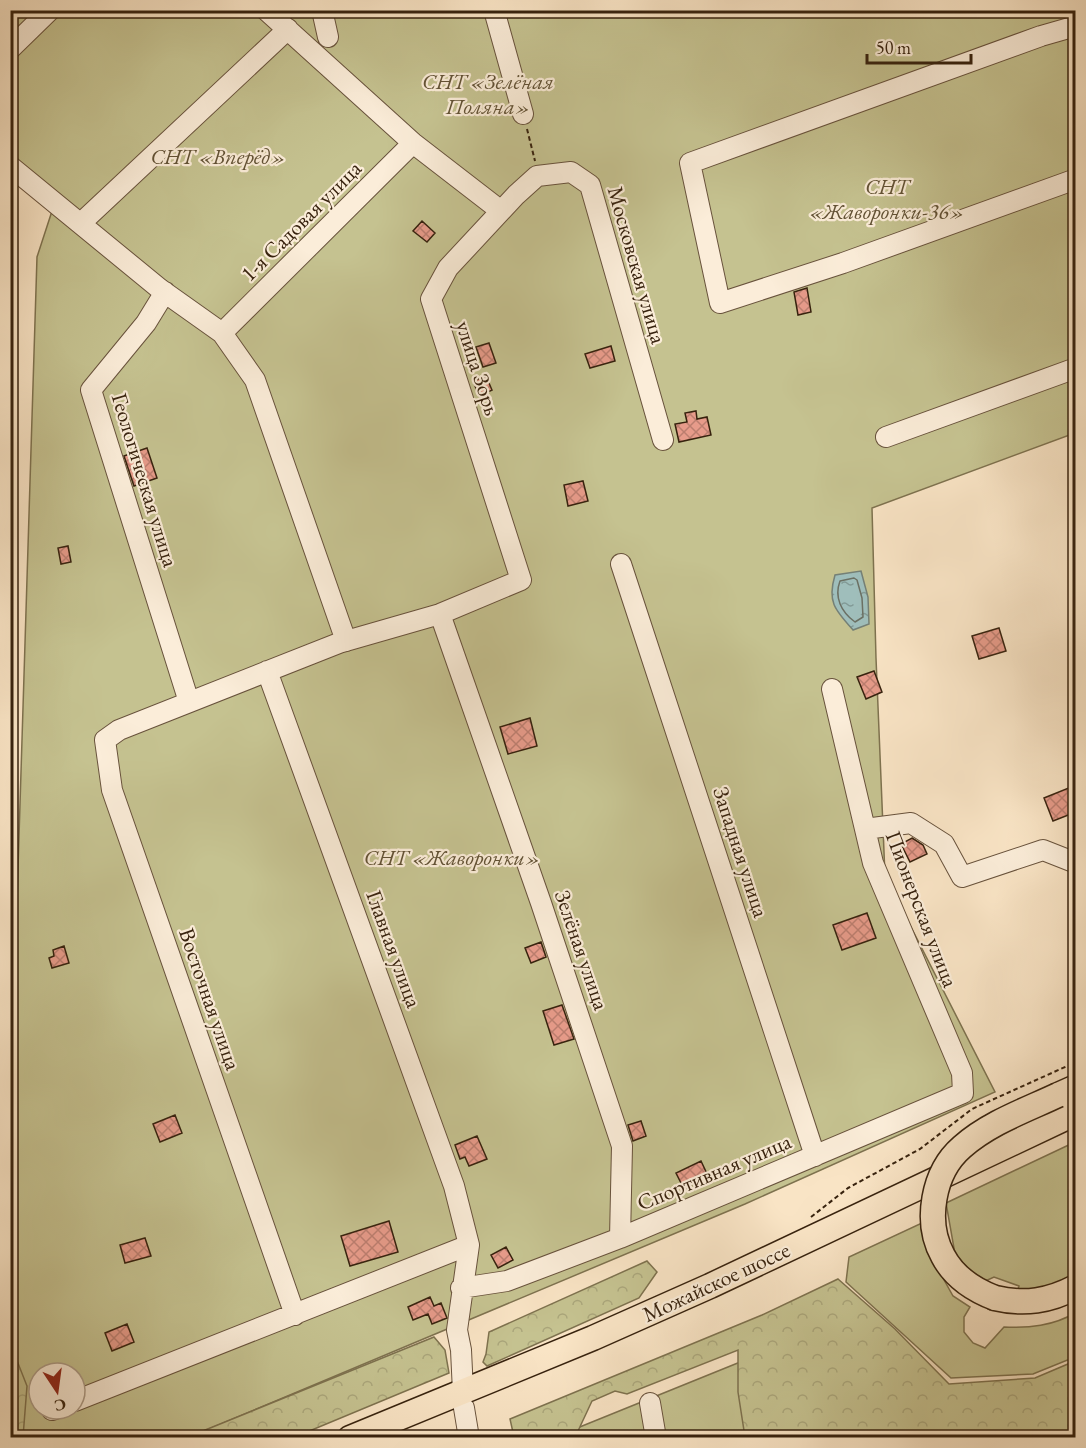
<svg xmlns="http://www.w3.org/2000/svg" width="1086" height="1448" font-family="'EB Garamond',serif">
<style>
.green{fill:#c5c290;stroke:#7e724f;stroke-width:1.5;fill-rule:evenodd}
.forest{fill:url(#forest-crowns);stroke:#7e724f;stroke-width:1.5}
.water{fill:url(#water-ripples);stroke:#758076;stroke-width:1.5}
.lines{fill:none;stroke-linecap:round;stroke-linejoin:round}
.shore{stroke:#6b7064;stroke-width:1.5}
.building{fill:url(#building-cross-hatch);stroke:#37220e;stroke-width:1.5}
.minor-casing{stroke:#68523c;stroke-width:22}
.major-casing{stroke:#37220e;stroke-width:27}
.path{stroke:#37220e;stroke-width:2;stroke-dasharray:4.5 3;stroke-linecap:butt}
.minor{stroke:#fbedd9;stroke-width:20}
.major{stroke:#f9e4c5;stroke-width:24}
.major-bridge-casing{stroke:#37220e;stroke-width:27;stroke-linecap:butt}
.major-bridge{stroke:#f9e4c5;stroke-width:24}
.labels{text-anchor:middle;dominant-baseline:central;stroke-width:4.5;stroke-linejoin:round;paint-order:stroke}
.park-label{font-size:22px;font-style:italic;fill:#625235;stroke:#fbedd9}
.street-label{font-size:22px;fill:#37220e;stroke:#fbedd9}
</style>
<defs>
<pattern id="forest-crowns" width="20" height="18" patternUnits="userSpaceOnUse" patternTransform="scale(1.5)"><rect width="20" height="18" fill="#c5c290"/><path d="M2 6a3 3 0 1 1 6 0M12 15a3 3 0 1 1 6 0" fill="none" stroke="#aaa67b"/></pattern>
<pattern id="water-ripples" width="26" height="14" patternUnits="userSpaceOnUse" patternTransform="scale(1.5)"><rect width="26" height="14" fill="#9fbebb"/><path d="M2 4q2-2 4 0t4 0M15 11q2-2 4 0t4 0" fill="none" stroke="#829a96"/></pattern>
<pattern id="building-cross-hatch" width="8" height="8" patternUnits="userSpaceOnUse" patternTransform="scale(1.5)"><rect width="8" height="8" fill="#e79b8a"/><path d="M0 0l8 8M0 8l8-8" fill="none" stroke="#bc7e6f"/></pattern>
</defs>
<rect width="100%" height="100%" fill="#f9e4c5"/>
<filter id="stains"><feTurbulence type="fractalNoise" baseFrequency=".00333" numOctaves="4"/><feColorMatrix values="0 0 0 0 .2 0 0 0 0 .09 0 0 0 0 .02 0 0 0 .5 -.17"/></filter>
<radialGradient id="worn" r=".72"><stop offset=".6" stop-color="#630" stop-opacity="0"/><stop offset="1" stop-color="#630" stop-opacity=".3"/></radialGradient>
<path class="green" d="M10 11H1075V433L872 508 876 658 885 876 995 1092 745 1204 190 1437H11V1094L37 257 53 208 11 174ZM39 1373H75V1409H39Z
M1075 1142V1274L1059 1283 1017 1294 1019 1286 994 1277 981 1283 955 1254 946 1203Z
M924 1222 938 1269 953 1296 970 1307 964 1317V1332L973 1343 985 1348 1004 1327C1029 1328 1053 1326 1075 1313V1357L1033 1374 951 1378 846 1282 849 1257Z
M807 1335 786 1437H555Z"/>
<path class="forest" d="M647 1261 657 1272 639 1298 487 1366 483 1362 486 1354 489 1332Z
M838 1279 895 1329 949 1384 1035 1378 1075 1361V1437H745L738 1392V1350L627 1394 615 1391 592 1401 578 1431 565 1437H514L510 1419 762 1315Z
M434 1337 445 1350 449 1373 295 1437H188Z
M12 1348 27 1386 23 1437H11L10 1350Z"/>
<path class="water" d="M861 571 868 597 869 624 853 630C835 610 827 602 835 575Z"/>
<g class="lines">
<path class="shore" d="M854 578 857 580 862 598 863 617 855 622C841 612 834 597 840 581Z"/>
</g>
<path class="building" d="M422 221 435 233 427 242 413 231Z
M807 288 811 312 798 315 794 292Z
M489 343 496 363 483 367 476 347Z
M611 346 615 361 590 368 585 354Z
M486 376 492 390 479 396 473 381Z
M696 411 697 419 707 417 711 435 679 442 675 424 687 422 685 413Z
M147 448 157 478 134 486 124 456Z
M583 481 588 501 568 506 564 485Z
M68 546 71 562 61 564 58 548Z
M999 628 1006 651 979 659 972 636Z
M874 671 882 692 866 699 857 677Z
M530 718 537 746 508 754 500 727Z
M1076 785V812L1053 821 1044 798Z
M912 838 923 845 927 854 910 862 901 844Z
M867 913 876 938 842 950 833 925Z
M541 942 546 957 531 963 525 948Z
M64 946 69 963 52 968 49 958 54 956 53 950Z
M562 1005 574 1039 554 1045 543 1011Z
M175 1115 182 1133 160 1142 153 1124Z
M641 1121 646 1136 633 1141 628 1125Z
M477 1136 487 1159 469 1166 465 1157 460 1159 455 1145Z
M701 1161 708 1176 684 1189 676 1173Z
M389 1221 398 1252 350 1266 341 1236Z
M145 1238 151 1256 125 1263 120 1245Z
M506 1247 513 1260 498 1268 491 1255Z
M430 1297 434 1306 441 1303 447 1318 432 1324 428 1314 413 1320 408 1307Z
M127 1324 134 1342 112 1351 105 1333Z"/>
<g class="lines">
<g class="minor-casing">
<path id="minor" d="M266 10 413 143 501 211
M322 10 328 37
M494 10 523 114
M1076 26 1041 36 690 163 720 303 843 263 1076 179
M10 49 50 10
M10 166 160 289 222 333 255 380 346 641
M81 223 288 29
M165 292 146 323 91 390 189 702
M222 333 413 143
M886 437 1076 368
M621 564 815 1156
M440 614 541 903 622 1146 620 1238
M267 671 454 1186 469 1245 457 1330 461 1350 463 1392
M865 829 911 823 944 844 962 877 1043 850 1076 863
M461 1288 507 1281 620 1238 963 1093 962 1073 873 863 832 689
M295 1315 112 790 105 740 119 730 339 643 440 614 521 580 431 299 448 268 516 195 537 176 571 172 590 185 663 440
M75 1401 469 1245
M650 1403 656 1438
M464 1408 469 1438
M52 1410 55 1409"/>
</g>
<g class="major-casing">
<path id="major" d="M1058 1095 1076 1087
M995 1298C1025 1305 1049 1301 1076 1287
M350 1438 593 1338 710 1286 1076 1113"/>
</g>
<path class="path" d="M527 129 535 161
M811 1217 848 1188 920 1149 972 1109 1076 1062"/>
<use href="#minor" class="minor"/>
<use href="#major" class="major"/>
<g class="major-bridge-casing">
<path id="major-bridge" d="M995 1298C974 1290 954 1277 943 1256 924 1222 933 1172 962 1147 989 1123 1026 1110 1058 1095"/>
</g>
<use href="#major-bridge" class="major-bridge"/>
</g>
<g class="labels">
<g class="park-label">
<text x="488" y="81">СНТ «Зелёная<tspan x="488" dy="25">Поляна»</tspan></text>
<text x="218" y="156">СНТ «Вперёд»</text>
<text x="887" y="186">СНТ<tspan x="887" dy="25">«Жаворонки-36»</tspan></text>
<text x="452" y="857">СНТ «Жаворонки»</text>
</g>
<g class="street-label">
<text transform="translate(301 221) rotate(-45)">1-я Садовая улица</text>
<text transform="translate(637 265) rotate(74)">Московская улица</text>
<text transform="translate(478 368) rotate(72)">улица Зорь</text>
<text transform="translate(145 480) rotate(73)">Геологическая улица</text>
<text transform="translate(741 852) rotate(72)">Западная улица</text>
<text transform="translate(922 909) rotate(69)">Пионерская улица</text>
<text transform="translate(394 949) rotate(70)">Главная улица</text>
<text transform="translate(582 950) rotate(71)">Зелёная улица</text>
<text transform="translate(210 999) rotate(71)">Восточная улица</text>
<text transform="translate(714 1172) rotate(-23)">Спортивная улица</text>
<text transform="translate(716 1282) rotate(-25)">Можайское шоссе</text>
</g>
</g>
<rect width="1086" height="1448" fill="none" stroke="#f9e4c5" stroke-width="36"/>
<rect x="12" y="12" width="1062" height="1424" fill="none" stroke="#37220e" stroke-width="3"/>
<rect x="18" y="18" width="1050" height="1412" fill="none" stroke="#37220e" stroke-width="1.5"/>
<g transform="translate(57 1391) rotate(167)"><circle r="28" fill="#fbedd9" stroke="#ad9c88" stroke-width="1.5"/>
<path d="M0-4.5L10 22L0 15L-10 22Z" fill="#8f2418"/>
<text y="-9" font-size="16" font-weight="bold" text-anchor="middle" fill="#37220e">С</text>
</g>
<path d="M867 54v9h104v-9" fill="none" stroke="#37220e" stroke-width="3"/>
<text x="876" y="54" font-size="18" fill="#37220e" stroke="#fbedd9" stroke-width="4.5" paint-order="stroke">50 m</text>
<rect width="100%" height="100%" filter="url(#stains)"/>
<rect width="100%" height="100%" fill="url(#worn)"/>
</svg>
